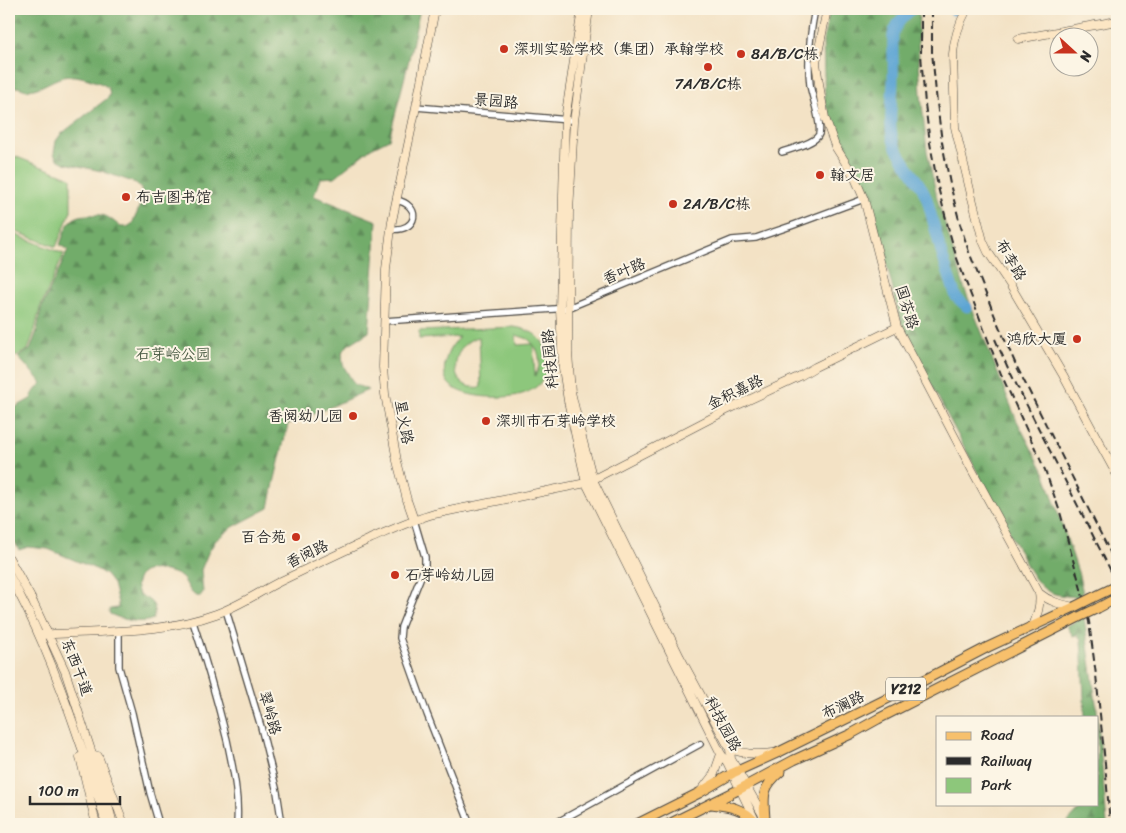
<svg xmlns="http://www.w3.org/2000/svg" width="1126" height="833" font-family="Sriracha,'LXGW WenKai TC',sans-serif">
<style>
.green{fill:#8dc77b;stroke:#5c7953;fill-rule:evenodd}
.forest{fill:url(#forest-firs);stroke:#4e6c4b}
.lines{fill:none;stroke-linecap:round;stroke-linejoin:round}
.river{stroke:#5ba4d3;stroke-width:11}
.street-casing{stroke:#494642;stroke-width:8}
.secondary-casing{stroke:#494642;stroke-width:9}
.primary-casing{stroke:#494642;stroke-width:11}
.street{stroke:#fff;stroke-width:5.5}
.secondary{stroke:#fce6c4;stroke-width:8}
.primary{stroke:#f7c06c;stroke-width:9}
.rail{stroke:#2b2b2b;stroke-width:2;stroke-dasharray:8 4;stroke-linecap:butt}
.primary-bridge-casing{stroke:#494642;stroke-width:11;stroke-linecap:butt}
.primary-bridge{stroke:#f7c06c;stroke-width:9}
.poi-dot{fill:#c8321e;stroke:#fcf5e5;stroke-width:2}
.labels{text-anchor:middle;dominant-baseline:central;stroke-width:4;stroke-linejoin:round;paint-order:stroke}
.shield{fill:#fcf5e5;stroke:#6a6863;stroke-width:1}
.shield-label{font-size:14px;font-weight:bold;fill:#2b2b2b}
.poi-label{font-size:15px;fill:#2b2b2b;stroke:#fcf5e5;text-anchor:start}
.street-label{font-size:15px;fill:#2b2b2b;stroke:#fcf5e5}
.park-label{font-size:15px;fill:#485a43;stroke:#fcf5e5}
</style>
<defs>
<pattern id="forest-firs" width="22" height="20" patternUnits="userSpaceOnUse" patternTransform="scale(1.25)"><rect width="22" height="20" fill="#72ac6b"/><path d="M5 1l3.5 6h-7zM16 11l3.5 6h-7z" fill="#5e8c58"/></pattern>
</defs>
<rect width="100%" height="100%" fill="#fcf5e5"/>
<filter id="ink" filterUnits="userSpaceOnUse"><feTurbulence type="fractalNoise" baseFrequency=".02" numOctaves="2"/><feDisplacementMap in="SourceGraphic" scale="10" xChannelSelector="R" yChannelSelector="G"/><feConvolveMatrix kernelMatrix="1 2 1 2 8 2 1 2 1" color-interpolation-filters="sRGB"/></filter>
<filter id="wash" filterUnits="userSpaceOnUse"><feTurbulence type="fractalNoise" baseFrequency=".0096" numOctaves="4" result="noise"/><feDisplacementMap in="SourceGraphic" scale="20" xChannelSelector="R" yChannelSelector="G"/><feGaussianBlur stdDeviation="1.12" result="paint"/><feColorMatrix in="noise" values="0 0 0 0 0 0 0 0 0 0 0 0 0 0 0 0 0 1.4 0 .05"/><feComposite in="paint" operator="in"/></filter>
<g filter="url(#wash)">
<rect width="100%" height="100%" fill="#f3e2c5"/>
<path class="green" d="M9 154 71 178V211L56 247 9 229Z
M9 232 64 254 40 308 35 330 28 350 9 360Z
M514 327C528 329 542 335 546 350 552 369 544 386 525 393 508 400 454 400 446 379 442 369 446 354 452 346 454 343 457 340 459 337L419 339V331ZM516 335 528 339 533 344 517 345ZM479 337 481 387C445 392 450 342 479 337ZM533 344C541 354 541 365 535 376Z"/>
<path class="forest" d="M9 9H420L407 68 389 139 371 148 335 177 320 178 314 196 377 221 369 332 348 345 342 352 343 365 354 384 368 390 326 409 288 424 274 483 269 508 231 528 216 540 208 553 201 570 203 592C201 595 201 597 197 596 190 595 187 582 182 578 175 571 149 566 141 574 139 576 137 582 136 585L139 595C152 601 157 604 153 619 141 625 121 619 110 614L109 612 110 609 118 608V603L113 584 106 575 98 570 48 549 28 547 19 550 9 531V411L32 398 31 395 42 383 18 357 30 350 37 331 41 309 68 250 60 245C66 228 68 215 89 215 94 215 101 214 105 216 109 217 117 224 121 227H127L132 224 138 211 142 196 141 188 136 183 101 171 65 163 57 159 54 153 56 141 61 134 109 97C111 89 107 86 100 83 91 80 79 75 69 76 54 77 43 89 28 90 24 90 20 87 16 87 14 87 11 88 9 88Z
M830 9H919L918 42 921 95 927 151 937 198 965 290 1016 419 1045 474 1078 572 1083 593 1080 597C1050 595 1044 594 1028 568L903 331 871 200 825 104 823 41Z
M1084 617 1097 710 1107 824H1066L1081 808 1082 804H1097V717H1085L1081 639 1077 635 1073 636 1067 626Z"/>
<g class="lines">
<path class="river" d="M912 9C903 17 896 23 893 35 892 50 894 64 893 79 893 102 886 126 896 148L922 188 927 199 942 255 956 297 967 307
M954 10 955 9"/>
</g>
</g>
<g filter="url(#ink)">
<g class="lines">
<g class="street-casing">
<path id="street" d="M416 107 569 120
M782 152C791 149 816 143 819 134 822 123 812 97 810 85 807 59 810 34 815 9
M391 229C418 232 422 205 396 200
M384 321 568 308 732 240 756 238 791 226 864 199
M414 520 425 557V566L401 627 400 638 427 714 470 824
M226 610 261 727 277 792 282 824
M193 622C206 661 217 700 227 740 233 769 239 794 237 824
M119 632V667L132 713 150 793 159 824
M554 824 700 744"/>
</g>
<g class="secondary-casing">
<path id="secondary" d="M582 9 565 119 560 309 563 368 568 401 586 483 673 658 721 754 727 762 755 820
M589 9 574 121 569 212 568 353 571 392 580 430 593 480 680 657 730 749 731 759 768 824
M827 9 816 63 821 97 825 118 835 146 854 176 864 199 897 327 972 470 1039 593C1041 605 1037 615 1033 626
M967 9C959 24 954 37 953 54L955 127 971 194 983 241 988 252 1009 283 1063 375 1100 444 1117 475
M1018 39 1117 21
M414 520 407 500 397 461 385 394 383 367 386 269 392 221 416 107 435 9
M9 558 31 598 65 671 105 793 113 824
M9 575C38 626 59 681 78 737 88 766 98 795 106 824
M1039 593C1050 602 1060 604 1074 607
M39 635C100 630 158 635 216 614 239 606 259 592 281 581 310 567 340 553 370 539 391 530 412 520 434 514L586 483 725 411 800 376 815 367 897 327
M730 749C745 754 756 755 773 753
M98 756 124 824
M80 757 96 824
M701 791 714 774 721 754"/>
</g>
<g class="primary-casing">
<path id="primary" d="M1092 598 1117 586
M1098 608 1117 598
M711 804C728 806 746 808 756 824
M765 819C763 795 762 787 781 771
M637 824 699 793 733 773 777 753 909 688 988 647 1074 607
M669 824 740 789 794 760 851 734 878 719 1079 617"/>
</g>
<use href="#street" class="street"/>
<use href="#secondary" class="secondary"/>
<use href="#primary" class="primary"/>
<path class="rail" d="M921 9V55L925 104 930 143 938 187 948 227 956 256 1001 374 1045 470 1060 512 1081 589 1089 622 1096 675 1105 763 1110 824
M932 9V52L937 103 942 142 950 184 960 224 969 252 998 324 1016 365 1117 566
M995 339 1008 368 1117 583"/>
<g class="primary-bridge-casing">
<path id="primary-bridge" d="M1074 607 1092 598
M1079 617 1098 608"/>
</g>
<use href="#primary-bridge" class="primary-bridge"/>
</g>
</g>
<g class="poi-dot">
<circle cx="504" cy="49" r="5"/>
<circle cx="741" cy="54" r="5"/>
<circle cx="708" cy="67" r="5"/>
<circle cx="820" cy="175" r="5"/>
<circle cx="126" cy="197" r="5"/>
<circle cx="673" cy="204" r="5"/>
<circle cx="1077" cy="339" r="5"/>
<circle cx="353" cy="416" r="5"/>
<circle cx="486" cy="421" r="5"/>
<circle cx="296" cy="537" r="5"/>
<circle cx="395" cy="575" r="5"/>
</g>
<g class="labels">
<rect class="shield" x="886" y="677.5" width="40" height="23" rx="4"/>
<g class="shield-label">
<text x="906" y="689">Y212</text>
</g>
<g class="poi-label">
<text x="514" y="49">深圳实验学校（集团）承翰学校</text>
<text x="751" y="54">8A/B/C栋</text>
<text x="708" y="84" text-anchor="middle">7A/B/C栋</text>
<text x="830" y="175">翰文居</text>
<text x="136" y="197">布吉图书馆</text>
<text x="683" y="204">2A/B/C栋</text>
<text x="1067" y="339" text-anchor="end">鸿欣大厦</text>
<text x="343" y="416" text-anchor="end">香阅幼儿园</text>
<text x="496" y="421">深圳市石芽岭学校</text>
<text x="286" y="537" text-anchor="end">百合苑</text>
<text x="405" y="575">石芽岭幼儿园</text>
</g>
<g class="street-label">
<text transform="translate(496 101) rotate(5)">景园路</text>
<text transform="translate(1011 260) rotate(59)">布李路</text>
<text transform="translate(624 271) rotate(-23)">香叶路</text>
<text transform="translate(907 307) rotate(73)">国芬路</text>
<text transform="translate(550 359) rotate(-95)">科技园路</text>
<text transform="translate(735 392) rotate(-26)">金积嘉路</text>
<text transform="translate(404 422) rotate(80)">星火路</text>
<text transform="translate(307 554) rotate(-26)">香阅路</text>
<text transform="translate(77 667) rotate(69)">东西干道</text>
<text transform="translate(843 705) rotate(-26)">布澜路</text>
<text transform="translate(270 713) rotate(74)">翠岭路</text>
<text transform="translate(723 724) rotate(62)">科技园路</text>
</g>
<g class="park-label">
<text x="173" y="354">石芽岭公园</text>
</g>
</g>
<rect width="1126" height="833" fill="none" stroke="#fcf5e5" stroke-width="30"/>
<rect x="936" y="716" width="162" height="90" fill="#fcf5e5" stroke="#a8a49b"/>
<rect x="946" y="732" width="25" height="8" fill="#f7c06c" stroke="#a8a49b"/>
<text x="981" y="740" font-size="15" fill="#2b2b2b">Road</text>
<rect x="946" y="757" width="25" height="8" fill="#2b2b2b" stroke="#a8a49b"/>
<text x="981" y="766" font-size="15" fill="#2b2b2b">Railway</text>
<rect x="946" y="778" width="25" height="15" fill="#8dc77b" stroke="#a8a49b"/>
<text x="981" y="790" font-size="15" fill="#2b2b2b">Park</text>
<g transform="translate(1074 52) rotate(111)"><circle r="24" fill="#fcf5e5" stroke="#a8a49b"/>
<path d="M0-4L9 19L0 12L-9 19Z" fill="#c8321e"/>
<text y="-8" font-size="14" font-weight="bold" text-anchor="middle" fill="#2b2b2b">N</text>
</g>
<path d="M30 796v8h90v-8" fill="none" stroke="#2b2b2b" stroke-width="2.5"/>
<text x="38" y="796" font-size="15" fill="#2b2b2b" stroke="#fcf5e5" stroke-width="4" paint-order="stroke">100 m</text>
</svg>
